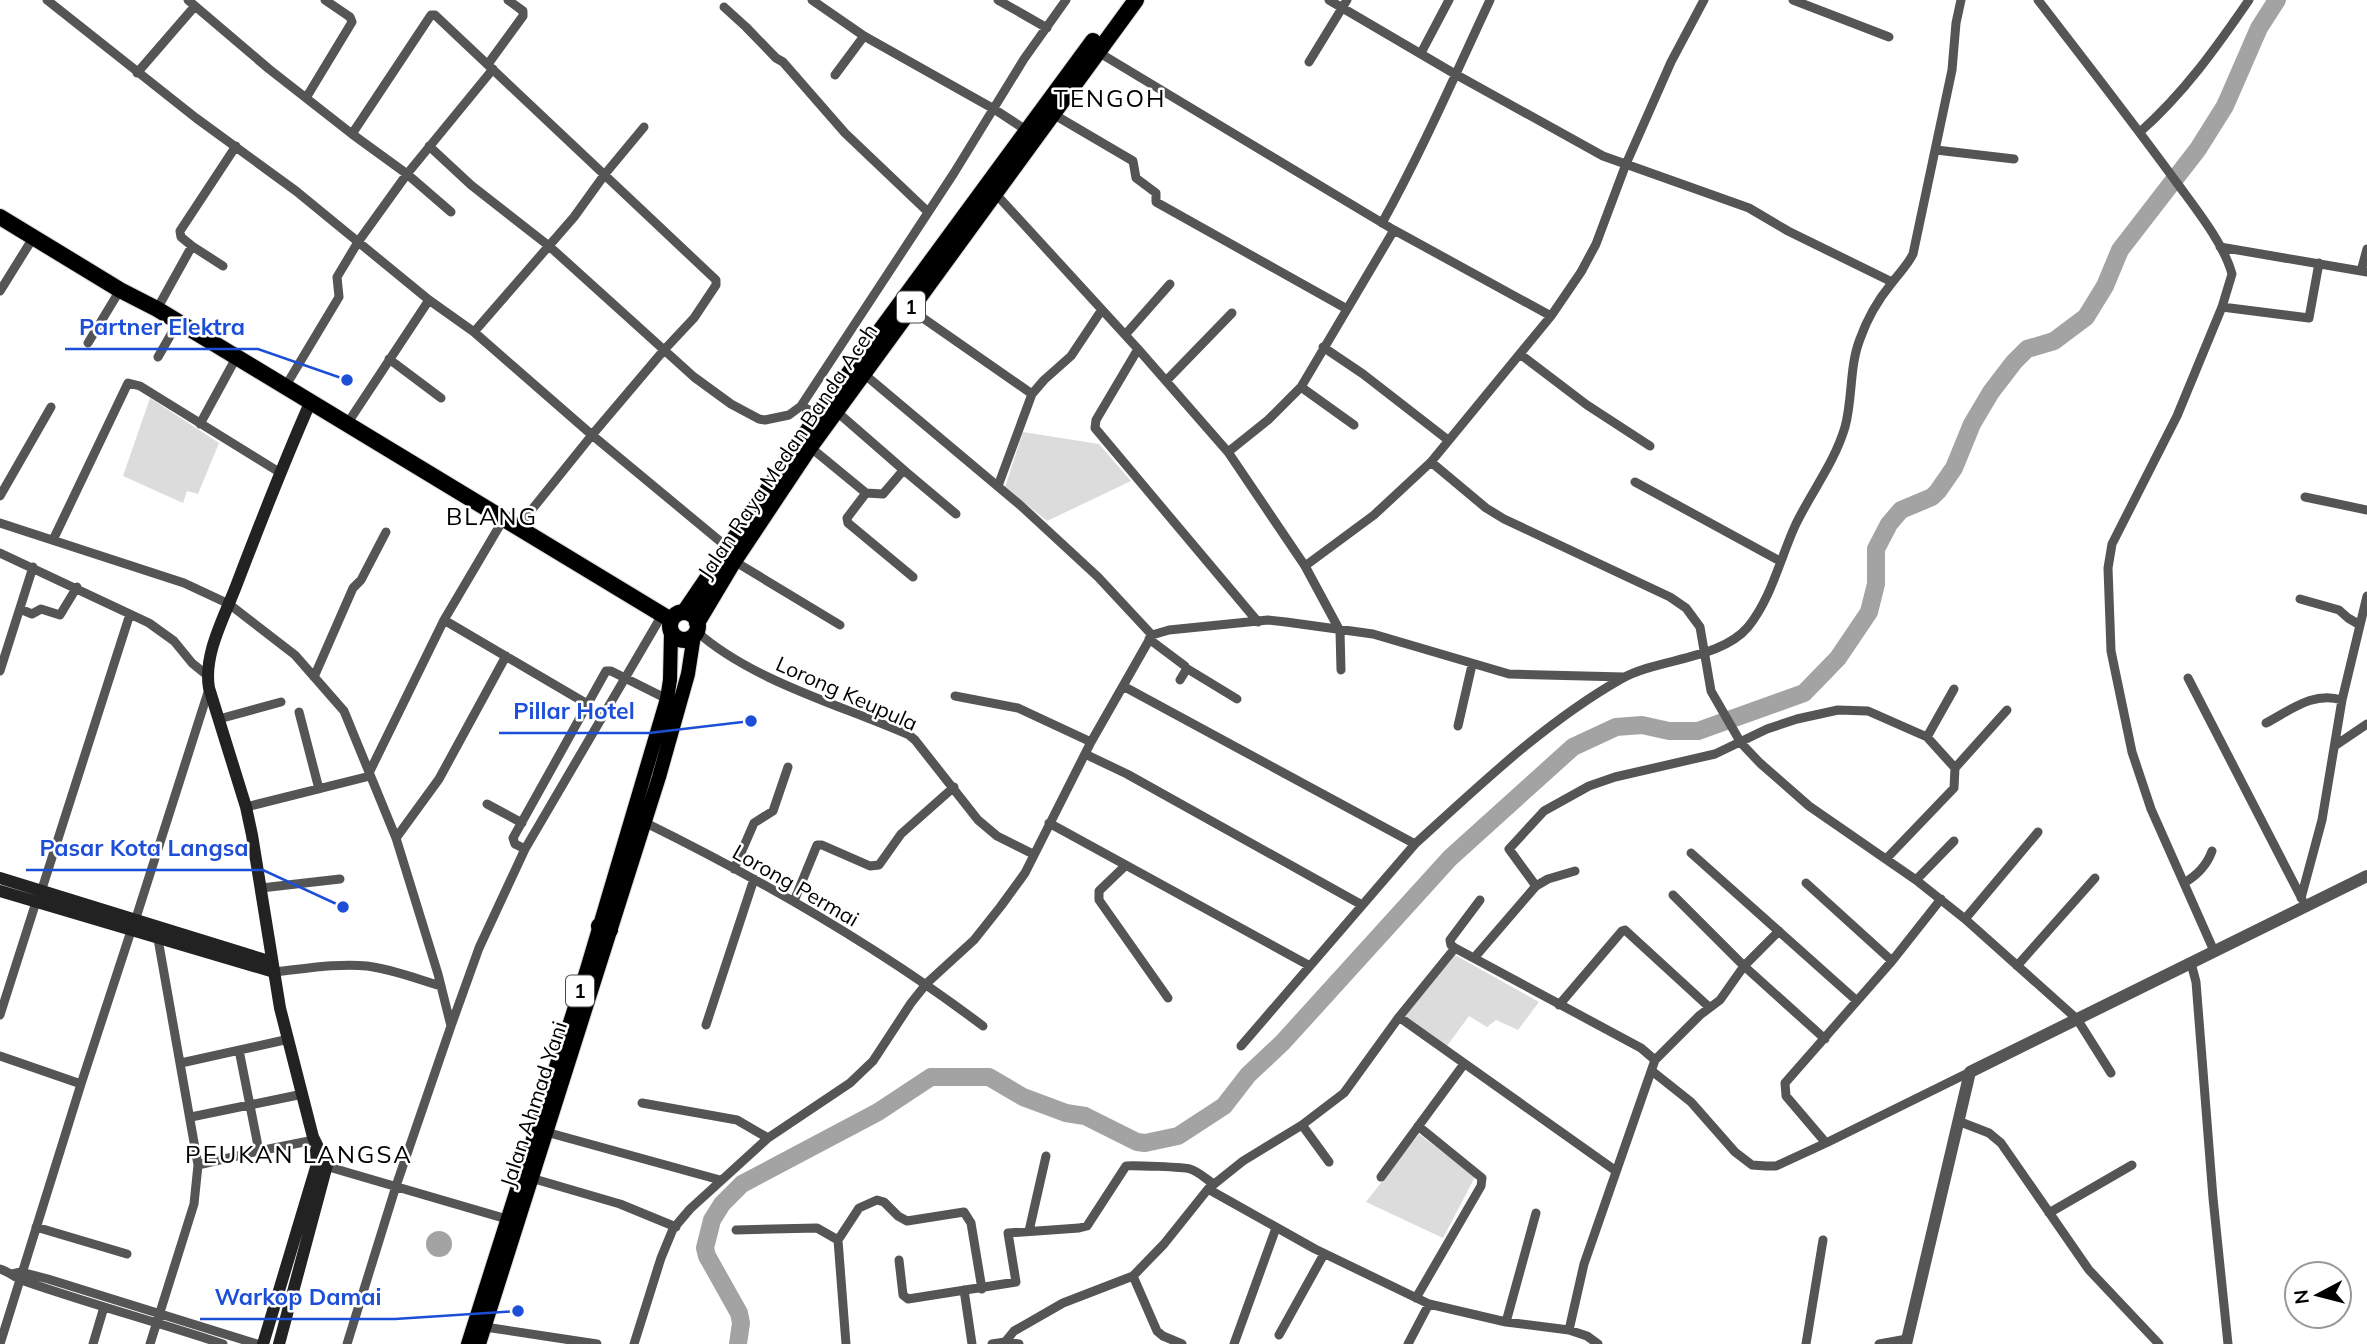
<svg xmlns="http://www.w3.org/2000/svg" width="2367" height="1344" font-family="Mulish,sans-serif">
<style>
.green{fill:#dcdcdc}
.water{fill:#a3a3a3}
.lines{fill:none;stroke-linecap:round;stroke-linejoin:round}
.river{stroke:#a3a3a3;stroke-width:18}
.primary-casing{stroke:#dbdbdb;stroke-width:16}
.trunk-casing{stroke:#dbdbdb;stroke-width:18}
.minor{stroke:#555;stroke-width:9}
.tertiary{stroke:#555;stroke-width:12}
.secondary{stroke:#222;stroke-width:12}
.primary{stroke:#000;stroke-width:14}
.trunk{stroke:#000;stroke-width:16}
.labels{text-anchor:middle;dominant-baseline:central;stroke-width:5;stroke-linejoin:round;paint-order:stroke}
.shield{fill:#fff;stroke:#4c4c4c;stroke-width:2}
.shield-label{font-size:19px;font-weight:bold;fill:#000}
.street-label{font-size:21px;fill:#000;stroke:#fff}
.quarter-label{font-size:24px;letter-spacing:2px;fill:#000;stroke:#fff}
.leader{fill:none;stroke:#1d4ed8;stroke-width:2.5}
.callout-dot{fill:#1d4ed8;stroke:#fff;stroke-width:2.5}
.callout-label{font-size:23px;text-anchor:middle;font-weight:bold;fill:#1d4ed8;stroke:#fff;stroke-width:5;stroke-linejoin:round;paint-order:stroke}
</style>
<rect width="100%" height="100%" fill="#fff"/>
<path class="green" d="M150 398 219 443 198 494 187 491 183 503 123 476Z
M1023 432 1099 444 1131 481 1047 521 1005 487Z
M1455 955 1539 1002 1518 1030 1496 1020 1487 1027 1469 1016 1447 1046 1405 1017Z
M1419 1134 1475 1177 1443 1238 1366 1202Z"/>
<path class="water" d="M426 1244a13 13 0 1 1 26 0a13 13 0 1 1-26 0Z"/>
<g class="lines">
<path class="river" d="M738 1344 741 1323 739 1313 707 1256 705 1248 712 1220 722 1204 742 1184 878 1112 931 1077H989L1023 1097 1066 1113 1085 1116 1137 1142 1145 1143 1178 1136 1224 1106 1248 1075 1283 1042 1450 858 1573 747 1616 727 1642 725 1669 731H1698L1804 693 1838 658 1869 612 1876 584V549L1889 524 1901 510 1932 497 1938 491 1954 468 1972 424 1991 392 2014 362 2027 349 2054 341 2086 317 2105 286 2120 250 2198 149 2225 106 2259 28 2277 0"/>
<g class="primary-casing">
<path id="primary" d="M468 1344 587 969 667 699 670 680 671 633
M479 1344 659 777 688 674 694 635"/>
</g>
<g class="trunk-casing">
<path id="trunk" d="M0 217 120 290 157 309 671 620
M685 611 819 414 1093 41
M670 626a14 14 0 1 1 28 0a14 14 0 1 1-28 0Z
M697 623 734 561 810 447 1136 0
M599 926 610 930"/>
</g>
<path class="minor" d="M47 0 196 118 296 191 429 300 474 332 592 435 727 547
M188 0 269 69 352 134 407 174 451 212
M812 0 864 36 994 109 1026 130
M998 0 1047 28
M1329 0 1455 74 1603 156 1749 208 1788 231 1892 282
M1793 0 1889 37
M2038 0C2085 61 2132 121 2177 183 2196 209 2224 244 2232 274L2222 307 2177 416 2112 544 2108 568 2111 651 2132 752 2151 809 2214 951
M724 7 746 27 776 58 783 62 845 133 928 212
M1098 52 1394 230 1551 316
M1421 53 1449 0
M1309 62 1347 0
M488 64 523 16V11L508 0
M137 73 195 6
M835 75 864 36
M306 98 352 22 350 17 325 0
M1053 114 1133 161 1136 178 1156 193V202L1347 309
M2140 132C2184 93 2216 48 2249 0
M352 134 431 15H435L716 280V285L694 318 664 350 592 435 517 528
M429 146 471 185 549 246 694 377 731 404 759 419 765 420 789 415 801 406 822 416
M1936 150 2014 159
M995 193 1138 349 1228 452 1305 566 1340 631 1341 670
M1382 223C1422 151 1455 75 1490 0
M192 246 223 266
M2220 247 2367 272
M2361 271 2367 249
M0 291 33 238
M2222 307 2309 318 2319 263
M157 309 192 246 181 237 180 231 236 146
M910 309 1032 394 998 486
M474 332 574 217 605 174 644 127
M1125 335 1170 284
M88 343 120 290
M1323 347 1363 374 1448 440
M1138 349 1096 420 1095 428 1258 622
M1520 354 1587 405 1650 446
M158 357 178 322
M389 359 441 398
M864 374 1020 505 1098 577 1152 635
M1166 381 1232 313
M285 387 339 297 337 277 358 242 407 174 493 69
M1301 387 1354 425
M1032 394 1044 380 1071 356 1101 311
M801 406 954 173 1024 59 1066 0
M836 411 906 472
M200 424 236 358
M347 424 429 300
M810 447 866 493 847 518 848 523 913 577
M1228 452 1268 420 1301 387 1394 230
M1431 462 1486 508 1504 519 1670 597 1686 608 1700 627 1711 691 1741 743 1760 763 1809 806 1916 880 1965 919 2077 1019 2111 1073
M1635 482 1780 561
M866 493 883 494 901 473 906 472 956 514
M0 496 51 407
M2305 497 2367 510
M0 523 184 583 229 604 295 655 344 711 396 838 438 974 451 1026 396 1186 347 1344
M53 540 128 383 140 386 279 472
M0 553 149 623 174 641 192 663 208 676
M734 561 840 625
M1305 566 1374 515 1431 462 1551 316 1581 272 1596 244 1626 164 1671 62 1704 0
M2300 599 2339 610 2348 618 2360 625
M20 609 32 614 41 609 60 615 77 587
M444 620 589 705
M696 631C752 681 841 705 909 735L915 740 978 820 997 836 1033 854
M1149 639 1185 666 1186 670 1180 680
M1186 668 1237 699
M0 671 33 567
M314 677 353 588 361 580 386 532
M2188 678 2302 899
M1123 686 1415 844 1241 1046
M955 696 1018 708 1091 742
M299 712 319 789
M219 719 281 702
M2266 723C2291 710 2313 691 2342 700
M1458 726 1472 665
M1927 737 1954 689
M2336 745 2367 724
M1085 754 1127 774 1362 905
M1955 768 2007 710
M369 773 444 620 503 520
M487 804 522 823
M246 807 370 776
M644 822C762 880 877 946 983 1026
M1049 823 1310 966
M396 838 439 779 506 656
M1415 844C1480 785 1544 723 1621 679 1658 658 1720 660 1748 627 1771 599 1780 559 1795 526 1811 492 1834 464 1845 427 1853 398 1849 367 1860 339 1867 319 1878 300 1891 284 1899 273 1907 266 1913 254L1952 70 1956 23 1961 0
M525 849 515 844 513 838 606 671H611L667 699
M1691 853 1857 1001
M1126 865 1099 891V900L1168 998
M734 869 754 823 773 811 788 767
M1916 880 1954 841
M1806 883 1892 961
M2184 883C2196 876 2207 865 2212 851
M1536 886 1509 849 1544 811 1589 786 1615 777 1715 754 1767 729 1797 719 1838 710 1868 711 1927 737 1955 768 1954 788 1886 859
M261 888 340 879
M41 892 130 614
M1673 895 1744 966 1825 1039
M2301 898 2322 820 2342 700 2367 596
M794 901 817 845H822L870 866 879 865 901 834 954 787
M1965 919 2038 832
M135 921 209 689
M1455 948 1451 945 1450 940 1480 900
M1474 958 1536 886 1548 879 1575 871
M2191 963 2196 982 2213 1198 2228 1344
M2017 966 2095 878
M274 972C304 969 337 963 367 966 392 969 417 979 441 986
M1559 1005 1622 931 1625 930 1709 1007
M0 1015 36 902
M1399 1017 1616 1171
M706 1025 754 879
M451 1026 479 948 525 849 662 615
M0 1056 81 1084
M1655 1060 1700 1015 1720 1000 1744 966 1779 931
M181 1063 289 1039
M1652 1071 1691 1102 1735 1152 1752 1165 1766 1166H1776L1826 1143 1970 1072
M642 1103 737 1120 768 1138
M191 1117 303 1094
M1958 1121 1989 1133 2001 1143 2089 1270 2159 1344
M1302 1125 1329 1162
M546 1132 720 1180
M1826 1143 1786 1096 1785 1083 1892 961 1941 899
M259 1151 314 1140
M198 1165 259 1151 239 1050
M322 1165 510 1220
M1381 1177 1464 1064
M531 1178 620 1204 676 1227
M1208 1189 1315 1249 1429 1304 1506 1322 1569 1330 1587 1336 1598 1344
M2049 1213 2132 1165
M36 1227 127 1254
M736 1230 817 1228 838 1240
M1029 1231 1046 1156
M899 1260 903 1295 908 1299 1016 1282 1008 1233 1079 1228 1087 1226 1126 1166C1130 1165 1185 1167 1190 1169 1198 1171 1207 1180 1214 1184
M0 1269C9 1272 16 1278 24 1281 90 1304 157 1322 223 1344
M12 1274 21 1272 48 1279 257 1344
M1133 1276 1157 1331 1163 1336 1182 1344
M964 1290 972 1344
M1416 1298 1481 1186 1482 1178 1418 1126
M1506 1322 1536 1213
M485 1327 597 1344
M1279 1335 1324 1254
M1005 1342 1014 1331 1063 1303 1133 1276 1164 1244 1208 1189 1243 1161 1302 1125 1344 1093 1399 1017 1455 948 1641 1048 1655 1060 1584 1264 1569 1330
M0 1344 81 1084 131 931
M93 1344 104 1307
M150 1344 194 1204 198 1165 158 939
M634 1344 661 1258 673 1229 690 1209 768 1138 850 1083 873 1061 911 1003 927 983 974 940 1001 906 1025 873 1091 742 1152 635 1169 630 1268 620 1286 622 1373 634 1509 674 1624 677
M846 1344 838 1240 859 1208 877 1200 884 1202 898 1216 907 1221 964 1212 971 1223 982 1289
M992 1344 1005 1342 1019 1344
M1234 1344 1276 1228
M1408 1344 1429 1304
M1806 1344 1823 1240
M1879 1344 1907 1339"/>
<path class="tertiary" d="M1906 1344 1970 1072 2367 876"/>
<path class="secondary" d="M0 878 272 962
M0 891 274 972
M263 1344 317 1164 316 1150
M279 1344 327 1165 313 1137 280 1008 252 835 246 807 209 688C203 653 226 614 238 581 261 521 284 462 310 403"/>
<use href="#primary" class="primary"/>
<use href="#trunk" class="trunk"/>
</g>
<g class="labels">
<g class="shield">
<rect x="897" y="291.5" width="28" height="31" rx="5"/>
<rect x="566" y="975.5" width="28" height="31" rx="5"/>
</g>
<g class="shield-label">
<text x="911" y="307">1</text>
<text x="580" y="991">1</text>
</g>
<g class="street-label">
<text transform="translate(787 451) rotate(-56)">Jalan Raya Medan Banda Aceh</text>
<text transform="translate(847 693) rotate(24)">Lorong Keupula</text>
<text transform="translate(796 885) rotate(30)">Lorong Permai</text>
<text transform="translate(533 1104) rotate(-72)">Jalan Ahmad Yani</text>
</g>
<g class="quarter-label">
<text x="1110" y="98">TENGOH</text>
<text x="492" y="516">BLANG</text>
<text x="299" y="1154">PEUKAN LANGSA</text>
</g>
</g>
<path class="leader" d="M347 380L258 349H65M751 721L649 733H499M343 907L263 870H26M518 1311L395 1319H200"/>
<g class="callout-dot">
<circle cx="347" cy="380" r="7"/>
<circle cx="751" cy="721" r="7"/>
<circle cx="343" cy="907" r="7"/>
<circle cx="518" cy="1311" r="7"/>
</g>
<g class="callout-label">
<text x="162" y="335">Partner Elektra</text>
<text x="574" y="719">Pillar Hotel</text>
<text x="144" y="856">Pasar Kota Langsa</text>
<text x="298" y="1305">Warkop Damai</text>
</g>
<g transform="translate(2318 1295) rotate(263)"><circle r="33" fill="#ffffff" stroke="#999999" stroke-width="2"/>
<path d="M0-5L12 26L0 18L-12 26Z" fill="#000000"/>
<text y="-10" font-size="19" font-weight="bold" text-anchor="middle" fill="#000000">N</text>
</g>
</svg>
